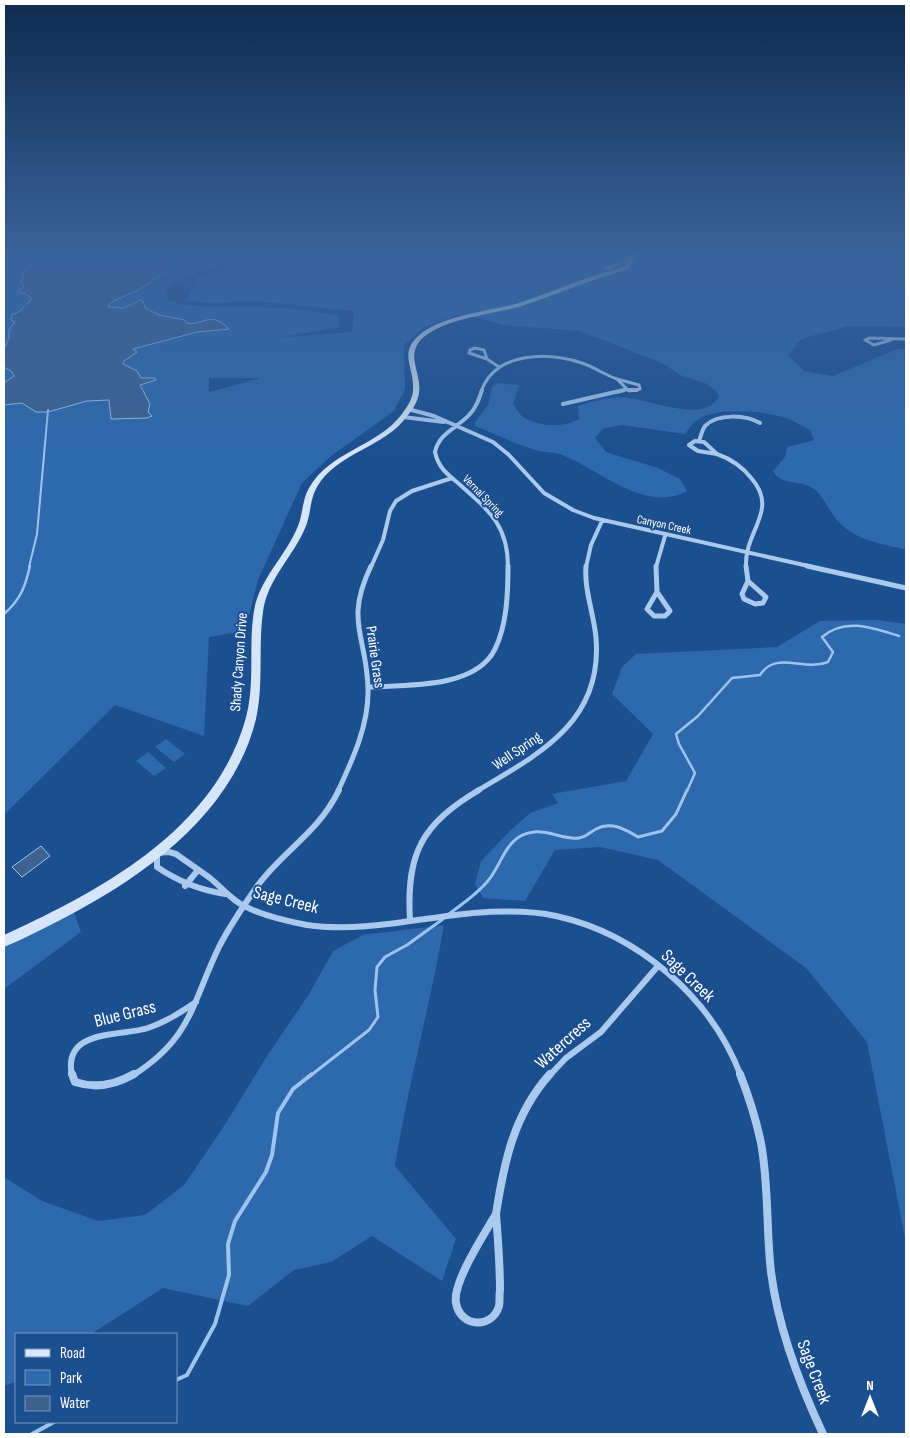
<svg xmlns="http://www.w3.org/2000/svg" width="910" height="1438" font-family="'Sofia Sans Condensed',sans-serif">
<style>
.green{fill:#2e69ad;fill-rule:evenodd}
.water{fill:#3c6290;stroke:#9cc4f0}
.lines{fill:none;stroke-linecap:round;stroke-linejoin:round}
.stream-far3{stroke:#9cc4f0;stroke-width:2}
.stream-far2{stroke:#9cc4f0;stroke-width:2.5}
.stream-far1{stroke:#9cc4f0;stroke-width:3}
.stream{stroke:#9cc4f0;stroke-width:4}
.street-far4{stroke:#a9c9ee;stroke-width:3}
.street-far3{stroke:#a9c9ee;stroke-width:4}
.street-far2{stroke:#a9c9ee;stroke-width:5}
.street-far1{stroke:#a9c9ee;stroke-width:6}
.street{stroke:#a9c9ee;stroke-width:8}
.secondary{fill:#d6e6fa;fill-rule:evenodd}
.labels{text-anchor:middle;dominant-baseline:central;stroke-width:4;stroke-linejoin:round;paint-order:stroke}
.far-street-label{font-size:12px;fill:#fff;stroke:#1b4f8f}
.street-label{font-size:15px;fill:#fff;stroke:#1b4f8f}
.near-street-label{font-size:18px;fill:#fff;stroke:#1b4f8f}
</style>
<rect width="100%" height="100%" fill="#1b4f8f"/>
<path class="green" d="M4 253H249L183 279 169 287 166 294 169 301C197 309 226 306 254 307 282 307 311 311 339 316V327L275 338 352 332 354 311 257 301 211 303 186 301 198 277 277 253H906V327L848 326 804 338 797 342 794 349 788 355 804 371 833 376 897 349H906V550C881 543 855 541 837 520 830 512 822 495 814 489 801 479 783 487 773 471L785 457 787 447 814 440 810 430C802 426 794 421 786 418 765 411 712 406 695 422 691 425 688 430 685 434L622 425 604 428 595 438 606 452 658 468 680 479 687 491C645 514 599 469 562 455 555 452 547 453 540 451 518 446 496 434 475 426V422L488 405 492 387 497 383 519 385 513 404C516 408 519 414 523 417 538 427 565 428 579 419L578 406C594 401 611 396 628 398 650 400 690 417 710 406 713 404 716 400 719 398L717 392 707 384 680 375 662 363 580 331 505 325 461 314 424 327 404 345 405 389 394 411 331 456 302 483 258 580 245 631 209 637 204 736 115 705 4 815ZM209 378H258V379L209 392Z
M876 620 906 624V1243L867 1042 806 968 658 860 600 847 555 850 525 901 483 898 475 884 481 861 510 831 530 813 558 803 552 794 626 781 653 734 612 694 622 667 636 654 777 647 820 621Z
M166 739 185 754 174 762 155 747Z
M148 752 166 768 154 776 136 761Z
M73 909 81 932 4 989V939Z
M444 925C430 1006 408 1085 395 1166L456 1239 442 1281 372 1236 331 1262 294 1270 248 1306 163 1288 91 1334H16V1382L4 1386V1177L42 1201 98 1221 145 1215 184 1185 224 1126 267 1056 309 994 333 951 363 935Z"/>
<path class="water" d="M16 253H191L142 288 110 303 108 307 124 308 140 300 143 301 145 308 159 315 185 320 186 323C197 326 206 317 216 320 222 322 225 326 229 329L197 332 133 349 137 352 124 361 123 364 137 371 141 378H155L156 380 140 385 150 404 148 412 152 416 147 418 111 419 109 400 87 401 48 412H36L22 403 4 405V383L14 376 12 372 4 367V349L9 338V330L15 322 11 320 12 315 20 311 31 300V298L24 293H19L18 291 24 286 21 283 24 275 22 274 26 272 24 270 32 264 21 259H14L12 255Z
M41 846 50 856 22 877 12 867Z"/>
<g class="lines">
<path class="stream-far3" d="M29 567 37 534 48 410"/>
<path class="stream-far2" d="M4 614C21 599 25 587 30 566
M687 791 695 773 679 744 676 734 698 716 732 678 760 675C776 650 803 672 828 662L833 652 822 637C845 617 873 628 899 636"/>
<path class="stream-far1" d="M449 914C462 904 476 895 487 882 503 864 505 835 534 832 549 830 564 840 579 838 586 837 589 833 596 829 611 821 625 829 638 837L662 831 676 814 687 790
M310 1076 369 1030 378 1017 375 990 377 967 385 957 407 945 443 919"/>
<path class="stream" d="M176 1380 187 1375 215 1324 229 1275 228 1244 235 1221 266 1172 272 1155 278 1113 293 1089 312 1074
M32 1434 54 1422"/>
<path class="street-far4" d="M891 340 874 345 865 340 870 338 906 339
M475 348 484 350 487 359 469 353 470 350Z
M487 359 499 367
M617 379 639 385 640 389 629 391Z
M481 392C495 351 548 352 582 363 594 367 605 375 617 379
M618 392 625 390"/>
<path class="street-far3" d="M482 390C479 399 476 408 469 415 457 428 439 433 435 452 438 467 447 474 458 483 488 510 508 524 508 567
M628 390H637
M563 404 624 390
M408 409 434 416 493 442 509 455 544 493 573 510 594 518 813 567
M403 417 444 422
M695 441 704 442 717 454 698 451 689 445Z
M699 441C701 436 702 430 705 426 718 413 746 415 760 423
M717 454C731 459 743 467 752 479 779 511 744 531 746 567
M371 567 383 540 390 511 396 501 412 491 452 478
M586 567 591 545 602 521
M656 567 665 536"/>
<path class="street-far2" d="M656 566 657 592
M746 566 748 581
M807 566 906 588
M748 581 766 597 763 603 755 604 744 599 742 594Z
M657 592 670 611 665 616H654L647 609Z
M368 687C405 685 476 689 495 649 507 625 508 592 508 566
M338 791C353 759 369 724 368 689 367 636 344 622 371 566
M477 791C539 754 603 722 596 638 594 614 584 590 586 566"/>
<path class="street-far1" d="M185 886 198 870
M225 894C199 890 179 882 157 867V853L169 852 176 854C187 862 199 870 210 878 220 886 228 896 239 903 258 915 285 921 307 925 360 933 420 918 473 913 500 911 529 910 556 916 638 934 711 997 741 1076
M410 920C406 853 422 824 479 790
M72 1076C62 1028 120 1037 148 1028 166 1022 181 1012 196 1002
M132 1076C192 1038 191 1005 219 947 230 925 244 905 258 885 285 849 318 833 339 790
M549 1076 566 1058 601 1032 658 966"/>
<path class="street" d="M72 1074 75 1082C96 1089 115 1085 134 1074
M740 1074C749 1097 756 1119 761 1143 769 1186 766 1229 771 1272 778 1328 799 1383 823 1434
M496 1214C498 1239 500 1265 500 1290 499 1295 500 1301 499 1306 492 1330 460 1327 456 1303 452 1283 485 1233 496 1214Z
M496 1214C504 1162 514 1114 550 1074"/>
<path class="secondary" d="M637 253H644L637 257 628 269C617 273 605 276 594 280 570 288 546 298 522 306 493 314 448 318 425 336 403 354 422 371 419 393 418 401 413 409 408 415 385 448 337 452 317 487 310 499 311 513 306 526 294 556 267 579 263 612 258 647 264 684 256 719 233 813 145 876 64 918 44 928 24 939 4 947V935C100 891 213 831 245 721 256 685 248 647 254 611 259 579 286 556 298 526 303 514 302 500 309 488 330 451 377 447 402 414 407 407 412 400 413 391 415 366 396 352 423 332 447 315 491 311 519 303 543 295 567 285 590 277 602 273 613 271 624 267L628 261 609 270 604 269Z"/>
</g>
<linearGradient id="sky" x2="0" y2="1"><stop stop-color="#0f2b4f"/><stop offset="0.56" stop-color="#39639b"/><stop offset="1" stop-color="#39639b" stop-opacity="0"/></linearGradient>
<rect width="910" height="454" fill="url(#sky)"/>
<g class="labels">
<g class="far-street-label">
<text transform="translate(483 496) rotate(46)">Vernal Spring</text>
<text transform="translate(664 525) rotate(12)">Canyon Creek</text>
</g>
<g class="street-label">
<text transform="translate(375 657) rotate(82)">Prairie Grass</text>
<text transform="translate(239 662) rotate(-86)">Shady Canyon Drive</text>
<text transform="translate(517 751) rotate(-34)">Well Spring</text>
</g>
<g class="near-street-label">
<text transform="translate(286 900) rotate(14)">Sage Creek</text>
<text transform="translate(688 976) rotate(44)">Sage Creek</text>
<text transform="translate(125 1014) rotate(-14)">Blue Grass</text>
<text transform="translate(563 1043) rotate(-42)">Watercress</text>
<text transform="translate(814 1372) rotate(69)">Sage Creek</text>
</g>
</g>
<rect width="910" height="1438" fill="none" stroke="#ffffff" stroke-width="10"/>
<rect x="15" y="1333" width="162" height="90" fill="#1b4f8f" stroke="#7695bc"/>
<rect x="25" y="1349" width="25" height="8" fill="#d6e6fa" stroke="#7695bc"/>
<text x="60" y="1358" font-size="15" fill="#ffffff">Road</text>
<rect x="25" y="1370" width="25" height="15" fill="#2e69ad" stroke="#7695bc"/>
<text x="60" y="1383" font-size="15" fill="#ffffff">Park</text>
<rect x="25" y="1396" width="25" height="15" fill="#3c6290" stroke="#7695bc"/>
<text x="60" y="1408" font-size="15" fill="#ffffff">Water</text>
<g transform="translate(870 1398)" stroke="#1b4f8f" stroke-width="4" paint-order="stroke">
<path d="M0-4L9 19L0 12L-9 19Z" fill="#ffffff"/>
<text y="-8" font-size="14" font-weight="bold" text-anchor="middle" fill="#ffffff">N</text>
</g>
</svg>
